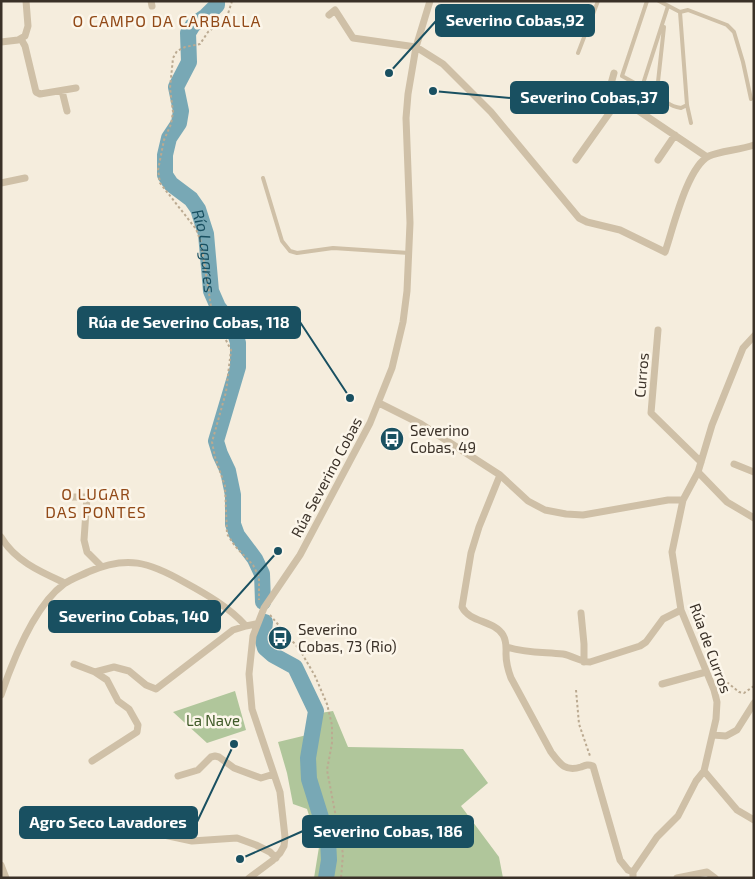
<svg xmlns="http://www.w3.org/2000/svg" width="755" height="879" font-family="'Exo 2',sans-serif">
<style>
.green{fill:#b0c69b}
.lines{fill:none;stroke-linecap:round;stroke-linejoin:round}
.river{stroke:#78a8b5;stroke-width:16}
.path{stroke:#bbaa91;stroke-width:2;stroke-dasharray:2.5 2.5;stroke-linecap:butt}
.lane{stroke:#cfc0a7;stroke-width:4}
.street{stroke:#cfc0a7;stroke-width:7}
.labels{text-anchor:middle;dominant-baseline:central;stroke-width:5;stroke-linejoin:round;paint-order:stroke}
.street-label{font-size:15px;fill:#3a3128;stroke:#fcf6ea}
.poi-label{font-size:15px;fill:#3a3128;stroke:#fcf6ea;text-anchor:start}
.park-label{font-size:15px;fill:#405b29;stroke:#fcf6ea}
.neighbourhood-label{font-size:16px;letter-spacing:1px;fill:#924a18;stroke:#fcf6ea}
.water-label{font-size:16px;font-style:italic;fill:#195061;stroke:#fcf6ea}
.leader{fill:none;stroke:#195061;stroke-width:2}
.callout-dot{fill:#195061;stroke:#fcf6ea;stroke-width:2}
.callout{fill:#195061;stroke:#195061;stroke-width:2}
.callout-label{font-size:16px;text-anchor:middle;font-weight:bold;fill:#fff}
</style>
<rect width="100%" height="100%" fill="#f5eddd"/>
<path class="green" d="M235 691 246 730 207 743 173 712Z
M333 711 348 747 463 749 488 783 461 806 499 857 503 878H314L319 847 307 809 293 804 287 773 278 742 307 735 308 715Z"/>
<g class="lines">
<g class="river">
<path id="s1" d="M217 1V5L206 16 193 25 188 33 189 62 176 87 181 111 179 123 169 138 165 155V175L171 184 191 199 198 209 206 234 211 291 218 307 233 326 238 343V367L216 441 220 454 228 471 233 495V524L237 535 255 559 262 574 263 602"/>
<path d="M265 622 263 641 265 648 273 655 295 667 316 711 308 758 309 779 328 840 329 860 326 878"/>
</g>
<path class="path" d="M232 1 227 17 208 32 200 44 185 47 177 51 173 58 170 88 173 112 171 124 164 140 158 170 160 183 196 229 201 242 212 313 231 350 226 392 212 442 215 457 225 486 227 534 235 546 253 565 259 577V600
M270 615 300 650 315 676 327 704 332 725V743L327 770 343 854 341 878
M576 690 579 724 590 756
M723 693 728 683 739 692 744 693 754 686"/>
<path class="lane" d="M647 1 622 76 642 87 668 6
M659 1 680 12 687 105 691 123
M680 12 688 10 727 25 734 32 743 62 751 99
M664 27 657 91C664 101 669 106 681 108L687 105
M578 53 598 1
M263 178 282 241 290 251 297 253 333 248 409 253"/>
<path class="street" d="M151 1 152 6
M329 15 335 10 353 38 416 47 443 64 491 112 579 218 587 222 620 230 665 252C673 229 687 167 709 156 719 151 740 150 754 145
M21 39 25 46 36 92 40 94 76 88
M1 42 18 40 25 36 28 26 26 1
M614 73 609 91 707 157
M62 91 67 111
M576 160 620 98
M658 160 675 135
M1 183 25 178
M658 330 651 413 701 462
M379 403 421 424 500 475 528 501 545 510 566 514 583 515 668 500H683
M734 464 754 472
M698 472 727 502 754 518
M500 475 479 527 471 553 462 607C470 623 494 620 503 635 507 642 506 647 506 654 506 663 508 670 511 678L551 752C560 764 565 772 581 767 586 765 588 764 593 766L620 860 628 870 633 872
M71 497H87L84 540 87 552 101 566
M1 537C15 561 41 572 65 583
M581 613 584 644V662
M507 647C526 653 544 652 563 654 573 656 581 662 590 662L640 646 646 642 663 619 681 610
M74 664 95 672 114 667 129 671 146 685 156 689 233 630 246 626
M662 684 706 672
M1 695C13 660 34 606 64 584 71 579 80 576 88 572 127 555 149 562 184 582 206 594 229 607 246 626L256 624
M713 735 726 736 737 730 754 703
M92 761 137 732 138 725 129 709 118 701 107 680 95 672
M704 771 737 810 754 820
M178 776 198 770 211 757 215 756 219 757 234 768 261 778 274 774
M164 835 192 841 237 838 256 845 270 852 276 858
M1 865 6 878
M249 878 272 861 280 853 284 846 285 837 280 792 252 709 249 674 253 636 264 608 300 555 370 423 392 368 403 322 407 291 410 223 406 118 408 94 416 47 430 1
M633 878V872L657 837 678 816 696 781 704 771 716 719 717 702 714 690 681 610 672 552 683 500 698 472 712 425 743 348 754 336
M677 878 707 872 715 878"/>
</g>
<defs>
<g id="bus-disc" transform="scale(1.25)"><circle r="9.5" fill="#195061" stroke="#fcf6ea"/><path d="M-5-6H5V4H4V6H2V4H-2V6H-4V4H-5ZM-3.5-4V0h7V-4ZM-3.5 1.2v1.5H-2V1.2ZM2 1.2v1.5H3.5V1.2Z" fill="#fff"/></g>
</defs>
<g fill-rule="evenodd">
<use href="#bus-disc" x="392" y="439"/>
<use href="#bus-disc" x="280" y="638"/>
</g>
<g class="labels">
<g class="street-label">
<text transform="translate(641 375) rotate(-85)">Curros</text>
<text transform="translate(326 477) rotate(-62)">Rúa Severino Cobas</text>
<text transform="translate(711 648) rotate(70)">Rúa de Curros</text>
</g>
<g class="poi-label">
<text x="410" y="430">Severino<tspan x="410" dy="17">Cobas, 49</tspan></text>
<text x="298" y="629">Severino<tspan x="298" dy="17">Cobas, 73 (Rio)</tspan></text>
</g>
<g class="park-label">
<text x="213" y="720">La Nave</text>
</g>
<g class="neighbourhood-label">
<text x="167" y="20">O CAMPO DA CARBALLA</text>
<text x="96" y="493">O LUGAR<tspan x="96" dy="18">DAS PONTES</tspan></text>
</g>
<g class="water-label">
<text stroke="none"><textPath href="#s1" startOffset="285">Río Lagares</textPath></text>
</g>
</g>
<path class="leader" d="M389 73L436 21M433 91L511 98M350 398L300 322M278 551L220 616M234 744L197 822M240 859L303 831"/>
<g class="callout-dot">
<circle cx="389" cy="73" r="5"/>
<circle cx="433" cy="91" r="5"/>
<circle cx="350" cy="398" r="5"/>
<circle cx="278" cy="551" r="5"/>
<circle cx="234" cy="744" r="5"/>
<circle cx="240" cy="859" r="5"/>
</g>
<g class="callout">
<rect x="436" y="5" width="158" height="31" rx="5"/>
<rect x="511" y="82" width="157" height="31" rx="5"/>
<rect x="78" y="307" width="222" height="31" rx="5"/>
<rect x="49" y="601" width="171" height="31" rx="5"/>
<rect x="20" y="807" width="177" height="31" rx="5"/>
<rect x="303" y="816" width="170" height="31" rx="5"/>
</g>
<g class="callout-label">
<text x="515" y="26">Severino Cobas,92</text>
<text x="589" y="103">Severino Cobas,37</text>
<text x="189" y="328">Rúa de Severino Cobas, 118</text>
<text x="134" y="622">Severino Cobas, 140</text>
<text x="108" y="828">Agro Seco Lavadores</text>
<text x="388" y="837">Severino Cobas, 186</text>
</g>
<rect width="755" height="879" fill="none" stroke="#3a3128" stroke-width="5"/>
</svg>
